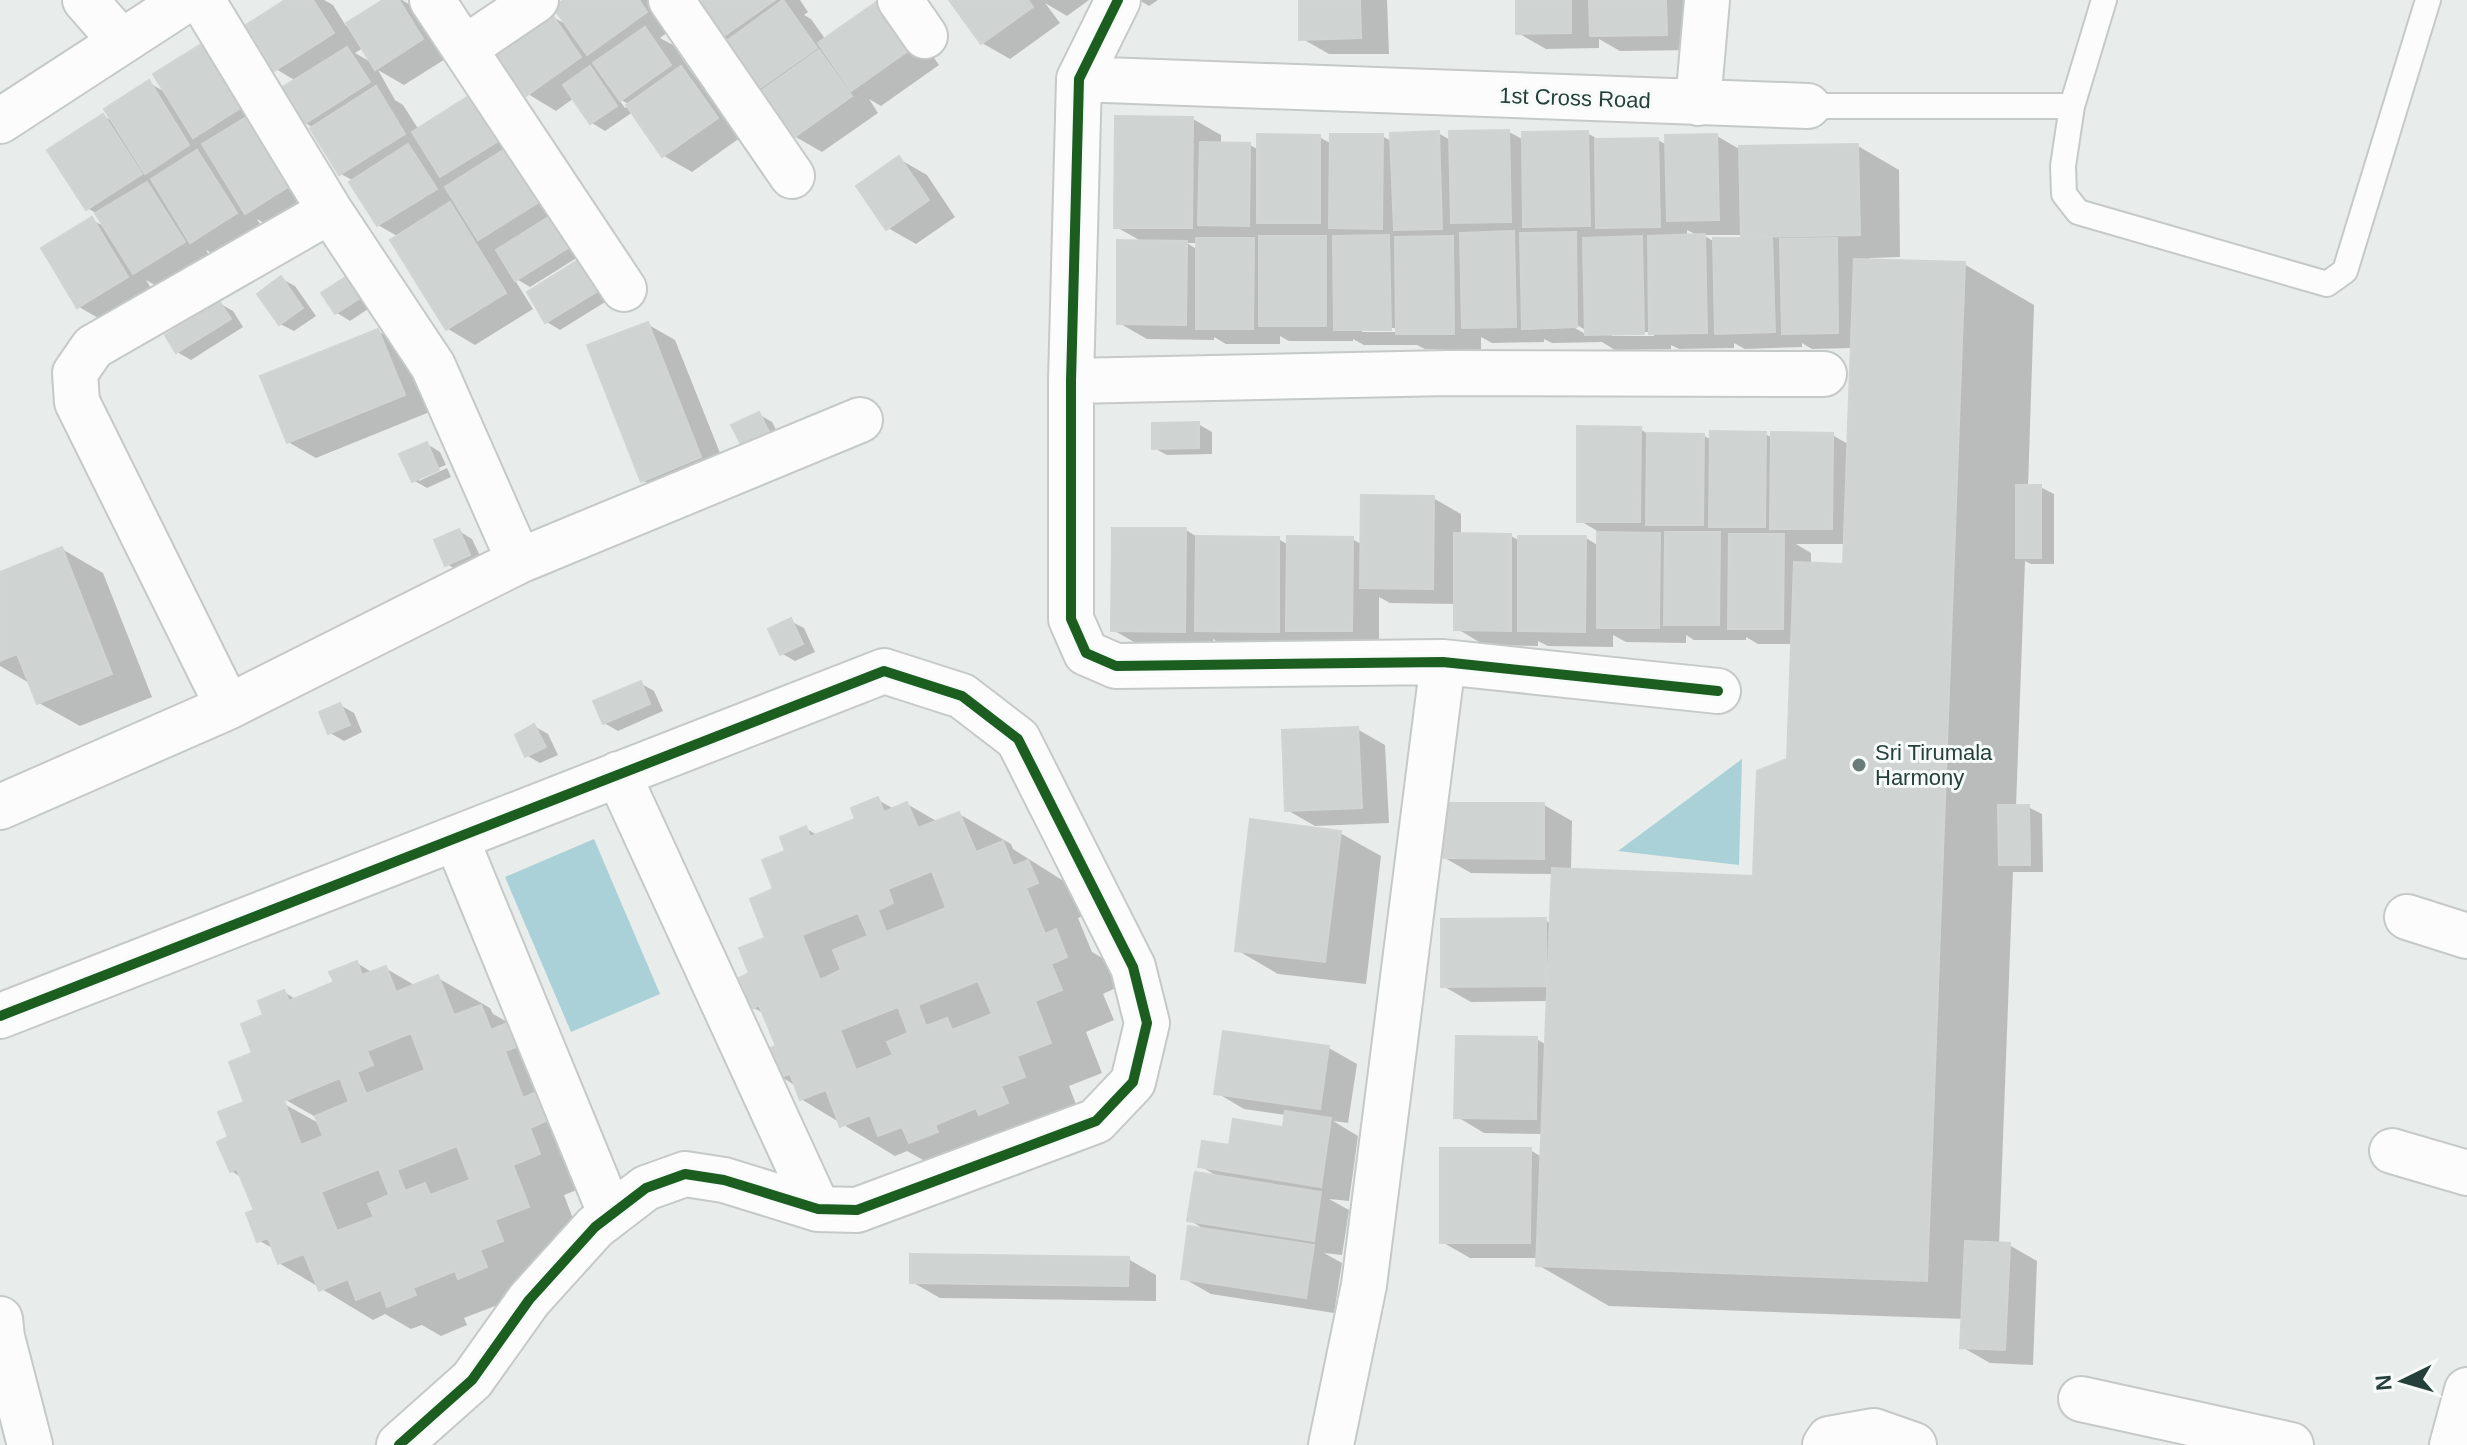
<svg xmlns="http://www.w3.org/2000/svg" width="2467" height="1445" font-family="Helvetica,sans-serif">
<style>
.water{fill:#aad1d8}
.shadow{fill:#0003;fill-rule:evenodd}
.building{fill:#cfd3d2;stroke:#d0d5d3;stroke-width:2;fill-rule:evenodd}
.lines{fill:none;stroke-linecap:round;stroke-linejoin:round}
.lane-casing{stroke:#c5c9c7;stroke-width:28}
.street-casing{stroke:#c5c9c7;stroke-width:48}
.secondary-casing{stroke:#c3cac7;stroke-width:48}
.lane{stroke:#fcfcfc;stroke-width:24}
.street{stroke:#fcfcfc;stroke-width:44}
.secondary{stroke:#fcfcfc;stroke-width:44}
.cycleway-casing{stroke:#f6faf9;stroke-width:15}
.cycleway{stroke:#1b5e20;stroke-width:10}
.poi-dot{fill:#697c78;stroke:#f6faf9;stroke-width:3}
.labels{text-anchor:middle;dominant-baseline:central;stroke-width:6;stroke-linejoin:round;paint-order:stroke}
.street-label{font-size:22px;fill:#25403a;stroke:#f6faf9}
.poi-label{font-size:22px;fill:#25403a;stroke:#f6faf9;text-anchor:start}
</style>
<rect width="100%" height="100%" fill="#e8ecea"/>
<path class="water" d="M1742 759 1739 865 1618 851Z
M594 839 660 994 571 1032 505 877Z"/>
<path class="shadow" d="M288 0H324L333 5 346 26 387 0H402L422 12 450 56 404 85 378 70 395 100 403 105 419 130 472 96 583 254 530 287 513 277 533 309 475 345 448 329 399 237 378 225 354 181 341 174 314 128 305 123 296 81 276 69ZM363 48 374 64 355 53Z
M567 0H654L673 28 660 38 673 45 694 76 709 85 744 135 692 172 664 156 633 112 605 131 592 123 574 98 556 111 528 94 551 16 569 26ZM618 98 630 105 625 108Z
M697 0H800L808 12 804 15 811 19 826 40 907 19 939 65 881 106 869 99 878 113 822 152 794 136 763 91 758 88 730 41 723 37Z
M952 0H1089L1067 16 1045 3 1060 23 1010 59 982 43Z
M1139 0H1158L1149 6Z
M1301 0H1387L1389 54H1329L1301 38Z
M1518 0H1693L1694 50 1620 51 1599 39V48L1546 49 1518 33Z
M208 42 323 198 275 229 257 219 263 229 219 257 206 250 211 258 162 289 146 280 154 293 107 323 79 307 92 220 107 228 98 214 87 208 103 116 116 123 149 83 167 93Z
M1193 119 1221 135V144L1250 145 1259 150 1319 137 1332 144 1382 136 1393 142 1438 133 1452 141 1509 132 1524 140 1587 133 1601 141 1658 140 1667 145 1717 136 1741 150 1858 146 1899 170 1900 257 1870 258V261L1964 264 2034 305 2028 487H2040L2054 494V564H2031L2025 561 2016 807H2028L2042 814 2043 872H2013L1999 1245H2009L2037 1261 2033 1365 1990 1363 1962 1347 1964 1319 1609 1306 1538 1265 1539 1258H1470L1442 1242 1530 1150 1542 1157 1543 1134 1484 1133 1456 1116 1536 1039 1547 1045 1548 1001 1471 1002 1443 986 1545 920 1551 924 1553 874 1471 873 1443 857 1544 805 1572 821 1571 871 1755 878 1788 761 1793 644H1758L1746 637V640H1694L1686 635V643L1626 642 1613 635V647L1548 646 1538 641V646L1484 645 1456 628V604L1390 603 1379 597V646H1316L1306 640V647L1225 646 1213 639V647L1141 646 1113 630 1186 530 1199 538 1278 539 1289 545 1352 539 1363 545 1433 498 1461 514V535L1511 536 1520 541 1586 538 1599 546V532L1579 520 1640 429 1651 436H1704L1712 440 1765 434 1773 438 1832 435 1850 445 1853 348 1812 349 1802 343V347L1745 349 1734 343V348L1679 349 1671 345V349L1615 350 1602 342 1552 343 1544 339V342L1492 343 1481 337V349H1425L1417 345H1364L1353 339V341H1289L1280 336V344H1226L1214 337V340L1147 339 1119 323 1143 242 1116 227ZM1687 230 1699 236 1687 237ZM1703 235H1743L1749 240 1715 242ZM1187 243H1198V250ZM1570 321 1587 331V335L1568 324ZM1362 328H1401V332H1362ZM1612 332H1654V336H1612ZM1796 544H1846L1845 566 1811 565V553Z
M899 159 927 175 955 217 916 244 888 228Z
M578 262 592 270 610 299 560 330 547 322Z
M350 276 377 303 350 321 337 313Z
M282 279 295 286 316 316 294 331 280 324Z
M219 303 233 311 243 327 191 360 177 352Z
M647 324 675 340 728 473 670 496 642 480Z
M378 331 406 347 432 411 316 458 288 442Z
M758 414 772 422 783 443 759 456Z
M1198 424 1212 432V454L1167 455 1154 448Z
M427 444 440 452 446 465 419 476V481L447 468 451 477 427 488 413 480Z
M459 531 472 539 483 562 460 572 447 564Z
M62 549 103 573 152 697 80 726 39 703 31 684 0 666V574Z
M790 621 804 628 815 652 795 661 781 653Z
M640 683 654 691 663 711 618 731 604 723Z
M340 705 354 713 362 732 344 741 330 733Z
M534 726 548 734 558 755 540 763 526 755Z
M1357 729 1385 745 1389 823 1315 826 1287 810Z
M878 800 894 809 907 804 938 822 959 814 1011 844 1013 849 1081 892 1090 913 1078 918 1092 952 1109 962 1118 987 1103 994 1114 1020 1086 1032 1102 1073 1069 1086 1077 1107 932 1165 907 1151 895 1156 801 1099 796 1086 780 1076 778 1047 765 1014 752 1007V974L768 939 776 890 787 853 805 828 819 836 857 820Z
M1340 833 1381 856 1366 984 1278 974 1237 950Z
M357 963 373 973 385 968 416 986 438 978 490 1008 493 1014 534 1037 592 1184 564 1195 580 1237 503 1303 464 1318 467 1325 441 1336 422 1325 411 1329 385 1314 373 1320 279 1263 274 1249 258 1240 257 1211 243 1178 231 1171 230 1138 246 1103 255 1054 266 1016 284 992 297 1000 337 983ZM284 1099 326 1123 324 1126 284 1104Z
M1329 1048 1357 1064 1348 1123 1333 1121 1358 1136 1349 1201 1329 1199 1349 1210 1342 1255 1324 1253 1342 1263 1334 1313 1211 1294 1183 1278 1206 1230 1189 1220 1219 1177 1200 1166 1230 1147 1284 1129 1286 1115 1244 1109 1217 1093Z
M1128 1259 1156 1275V1301L940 1298 912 1282Z"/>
<path class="building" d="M285 0H313L334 33 274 71 246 25Z
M383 0H399L423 39 375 70 346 23Z
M564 0H639L647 12 587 55 553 7Z
M695 0H775L721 38Z
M783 0 817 48 757 90 724 43Z
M879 0 912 48 851 91 818 43Z
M949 0H1028L1033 7 981 44Z
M1299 0H1360L1361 38 1299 40Z
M1516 0H1571V33L1516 34Z
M1589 0H1666L1667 35 1590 36Z
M551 13 581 57 526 96 496 53Z
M645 27 671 65 620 101 593 63Z
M208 40 247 104 193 138 153 74Z
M347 47 370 82 304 124 281 88Z
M819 50 852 96 793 138 761 91Z
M590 66 617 106 590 124 563 85Z
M681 66 718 118 662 157 626 105Z
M149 80 189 145 145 174 104 109Z
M376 86 405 134 339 175 310 128Z
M472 94 500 140 440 177 412 132Z
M253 113 296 182 245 214 202 144Z
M103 114 142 174 86 210 47 150Z
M1115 116 1193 117 1192 228H1114Z
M1509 130 1511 222 1451 223 1449 131Z
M1439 131 1442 229 1394 230 1390 133Z
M1588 131 1590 226 1523 227 1522 132Z
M1257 134 1320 135V223H1257Z
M1330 134H1383L1382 229 1329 228Z
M1717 134 1719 220 1667 221 1665 135Z
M1658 138 1660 227 1596 228 1595 139Z
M1200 142 1250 143 1249 226 1198 225Z
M408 144 437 189 377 226 349 182Z
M1858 144 1860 235 1741 237 1739 146Z
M511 145 544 199 478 240 445 187Z
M197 150 237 213 190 243 151 179Z
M899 156 929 200 886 230 856 186Z
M147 182 185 242 133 274 95 213Z
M450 202 506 293 446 330 390 240Z
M552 215 571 246 515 281 496 250Z
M92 217 128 277 77 308 41 248Z
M1514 231 1516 327 1462 328 1460 233Z
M1576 232 1577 327 1522 329 1520 233Z
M1705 234 1707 333 1649 334 1648 236Z
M1389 235 1391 330H1334L1333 236Z
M1259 236H1326V326H1259Z
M1453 236 1454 334H1396L1395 237Z
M1642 236 1644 334 1585 335 1583 238Z
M1772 237 1775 332 1715 334 1713 238Z
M1196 238H1254L1253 329H1196Z
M1837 238 1838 333 1782 334 1780 239Z
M1117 240 1187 241 1186 325 1117 324Z
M1854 259 1965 262 1927 1281 1536 1266 1552 868 1753 876 1757 771 1787 759 1794 562 1843 564Z
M578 260 598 291 545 323 527 292Z
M350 274 365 295 335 314 321 293Z
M281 276 303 308 279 325 257 294Z
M219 301 231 319 176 353 165 335Z
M648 322 701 457 641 482 587 345Z
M378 329 405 395 287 443 260 376Z
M759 412 771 436 744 450 731 425Z
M1199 422V448L1152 449V423Z
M1577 426 1641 427 1640 522H1577Z
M1710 431 1766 432 1765 527H1709Z
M1771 432 1833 433 1832 529H1770Z
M1647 433 1704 434 1703 525H1646Z
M427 442 439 470 412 482 399 454Z
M2016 485H2041V558H2016Z
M1361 495 1434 496 1433 589 1360 588Z
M1112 528H1186L1185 632 1111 631Z
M459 529 470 555 445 566 434 540Z
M1597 532 1660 533 1659 628H1597Z
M1665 532H1720L1719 625H1664Z
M1454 533 1511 534V631L1454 630Z
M1729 534H1784L1783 629H1728Z
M1196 536 1279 537V632L1195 631Z
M1287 536 1353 537 1352 631H1286Z
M1518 536H1586L1585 632 1518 631Z
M62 547 112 674 37 704 17 654 0 661V572Z
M791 618 803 644 780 655 768 629Z
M641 681 650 704 603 724 593 701Z
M340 703 350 725 328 734 319 712Z
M534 724 546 747 525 757 515 735Z
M1358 727 1362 808 1285 811 1282 730Z
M878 797 884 812 907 802 918 828 959 812 976 852 1003 841 1013 866 1028 860 1038 883 1026 888 1045 934 1056 929 1067 957 1051 964 1062 990 1035 1001 1051 1043 1017 1056 1025 1077 1001 1086 1008 1103 979 1115 976 1108 935 1125 938 1132 909 1143 902 1127 878 1136 870 1115 840 1127 826 1090 800 1100 790 1074 778 1078 767 1049 776 1046 759 1005 751 1009 739 978 749 973 739 948 765 938 750 899 773 889 762 860 785 851 780 837 806 826 810 837 855 819 851 808ZM932 871 946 908 886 932 878 910 893 903 888 889ZM858 913 868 936 833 950 841 970 820 980 802 935ZM978 981 992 1014 952 1030 947 1018 926 1026 918 1005ZM898 1007 908 1033 887 1042 893 1055 856 1070 840 1030Z
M1441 803H1544V859L1441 858Z
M1998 805H2029L2030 865H1999Z
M1250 819 1341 831 1325 962 1235 951Z
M1546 918V986L1441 987V919Z
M357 961 362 975 386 966 396 992 438 975 454 1015 481 1005 491 1030 507 1023 516 1047 505 1051 523 1098 534 1093 546 1121 530 1128 540 1154 513 1165 529 1207 495 1220 503 1241 480 1250 487 1267 458 1279 455 1271 413 1288 416 1295 387 1307 381 1290 356 1300 348 1279 319 1291 304 1254 278 1264 268 1238 257 1242 246 1213 254 1210 237 1169 230 1172 217 1142 228 1137 218 1112 244 1102 229 1062 252 1053 241 1024 263 1015 258 1001 284 990 289 1001 334 982 329 972ZM411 1033 425 1070 366 1094 357 1072 373 1065 367 1051ZM340 1078 349 1102 315 1116 323 1136 301 1145 284 1101ZM457 1146 470 1180 430 1195 425 1183 405 1191 397 1170ZM379 1169 389 1195 368 1204 374 1217 337 1231 321 1192Z
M1223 1031 1329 1046 1320 1109 1214 1094Z
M1456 1036 1537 1037 1536 1119 1454 1118Z
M1285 1111 1331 1118 1321 1187 1198 1167 1202 1141 1229 1145 1233 1119 1283 1127Z
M1440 1148H1531L1530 1243H1440Z
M1195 1172 1321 1192 1314 1241 1187 1221Z
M1188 1226 1314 1245 1306 1298 1181 1279Z
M1965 1241 2010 1243 2005 1350 1960 1348Z
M910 1254 1129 1257 1128 1286 910 1283Z"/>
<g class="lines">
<g class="lane-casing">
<path id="lane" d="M2104 0 2072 106 2063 166 2064 194 2078 212 2327 284 2345 271 2428 0
M1808 106H2072"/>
</g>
<g class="street-casing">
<path id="street" d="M85 0 121 41
M202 0 330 211 433 366 519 561
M432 0 624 289
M671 0 792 176
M900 0 925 36
M1118 0 1079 79 1071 381V619L1086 653 1116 666 1443 662 1718 691
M465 48 536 0
M1079 79 1808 106
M1698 103 1707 0
M0 121 186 0
M1071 381 1448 373 1824 374
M228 707 77 402 75 373 93 347 330 211
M618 774 818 1209
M0 807 228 707 519 561 860 420
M456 838 611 1215
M2407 917 2467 936
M0 1016 884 671 962 696 1018 739 1133 967 1147 1023 1133 1082 1096 1121 857 1210 818 1209 724 1180 685 1174 646 1188 595 1227 529 1300 472 1380 399 1445
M2392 1151 2467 1173
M2081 1399 2291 1445
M1331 1445 1364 1285 1443 662
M1825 1445 1829 1439 1874 1431 1914 1445
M2452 1445 2467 1390"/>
</g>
<g class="secondary-casing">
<path id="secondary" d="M0 1319 2 1337 30 1445"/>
</g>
<use href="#lane" class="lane"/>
<use href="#street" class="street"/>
<use href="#secondary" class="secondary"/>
<g class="cycleway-casing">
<path id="cycleway" d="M1118 0 1079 79 1071 381V619L1086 653 1116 666 1443 662 1718 691
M0 1016 884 671 962 696 1018 739 1133 967 1147 1023 1133 1082 1096 1121 857 1210 818 1209 724 1180 685 1174 646 1188 595 1227 529 1300 472 1380 399 1445"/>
</g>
<use href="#cycleway" class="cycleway"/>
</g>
<circle class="poi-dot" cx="1859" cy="765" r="8"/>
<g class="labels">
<g class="street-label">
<text transform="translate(1575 98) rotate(2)">1st Cross Road</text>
</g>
<g class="poi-label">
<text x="1875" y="752">Sri Tirumala<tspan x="1875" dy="25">Harmony</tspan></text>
</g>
</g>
<g transform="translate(2403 1381) rotate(265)" stroke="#f6faf9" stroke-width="6" paint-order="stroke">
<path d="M0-6L14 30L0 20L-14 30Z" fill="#25403a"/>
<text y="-12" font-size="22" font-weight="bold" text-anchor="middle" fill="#25403a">N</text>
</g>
</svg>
